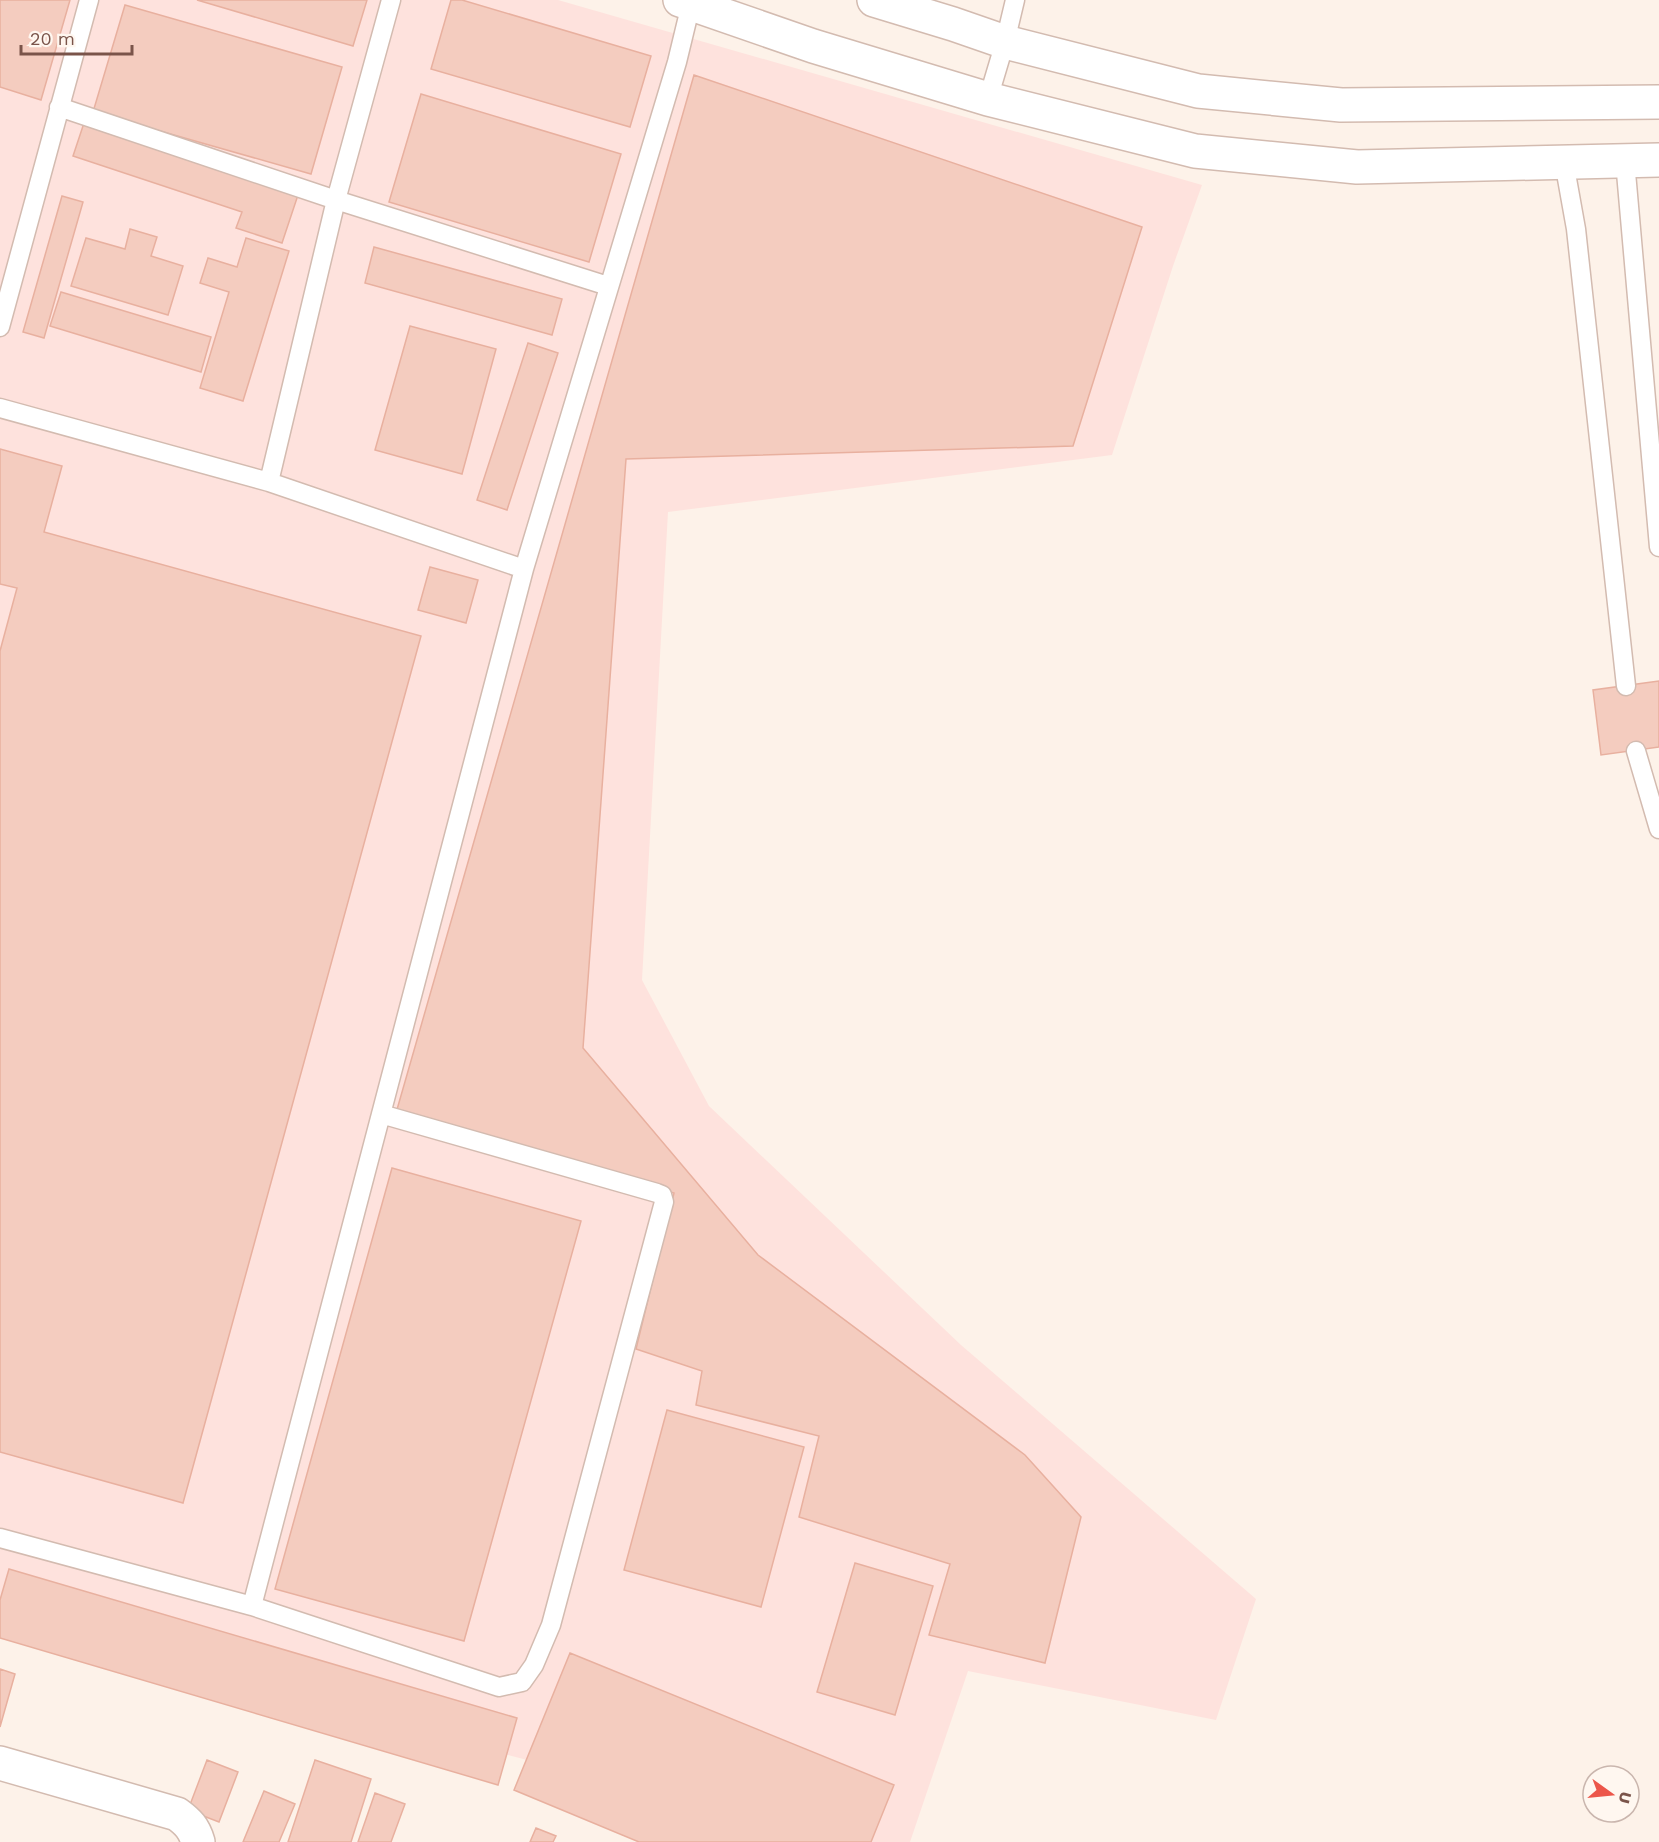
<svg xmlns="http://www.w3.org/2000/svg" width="1659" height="1842" font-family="'Work Sans',sans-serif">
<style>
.commercial{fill:#fee2dd}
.building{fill:#f4ccbf;stroke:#e8b09f;stroke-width:1.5}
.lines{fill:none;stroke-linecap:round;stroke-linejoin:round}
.service-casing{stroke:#d3bbb0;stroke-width:21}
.minor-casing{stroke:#d3bbb0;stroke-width:36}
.service{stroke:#fff;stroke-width:18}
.minor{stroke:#fff;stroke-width:33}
</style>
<rect width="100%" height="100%" fill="#fdf2e9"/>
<path class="commercial" d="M0 0H558L1202 185 1173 266 1112 455 668 512 642 980 709 1106 961 1345 1256 1599 1216 1720 968 1671 910 1842H841L0 1622Z"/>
<path class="building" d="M0 0H70L41 100 0 87Z
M197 0H367L353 46Z
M451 0H462L651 56 630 127 431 69Z
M125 5 342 67 311 174 93 112Z
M694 75 1142 227 1073 446 626 459 583 1048 758 1255 1025 1455 1081 1517 1045 1663 929 1635 950 1564 799 1517 819 1436 696 1405 702 1371 636 1349 674 1193 396 1113Z
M421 94 621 154 589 262 389 202Z
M85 120 299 192 282 243 236 228 242 212 73 156Z
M62 196 83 202 44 338 23 332Z
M130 229 157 237 151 256 183 266 168 315 71 286 86 238 125 249Z
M246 238 289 251 243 401 200 388 229 292 200 283 208 258 237 267Z
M374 247 562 299 552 335 365 283Z
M61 292 211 337 201 372 50 326Z
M410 326 496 349 462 474 375 450Z
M528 343 558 353 507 510 477 500Z
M0 449 62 466 44 532 421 636 183 1503 0 1452V651L17 588 0 584Z
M430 567 478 580 466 623 418 610Z
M1659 681V747L1601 755 1593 690Z
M392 1168 581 1221 464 1641 275 1589Z
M667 1410 804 1447 761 1607 624 1570Z
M855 1563 933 1586 895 1715 817 1692Z
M9 1569 517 1718 498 1785 0 1638V1600Z
M570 1653 894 1785 871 1842H639L514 1790Z
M0 1669 15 1674 0 1727Z
M207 1760 238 1772 219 1822 188 1810Z
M315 1760 371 1779 351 1842H288Z
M264 1791 295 1804 279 1842H243Z
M375 1793 405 1804 391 1842H358Z
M536 1828 556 1836 553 1842H530Z"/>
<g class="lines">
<g class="service-casing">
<path id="service" d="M988 99 1005 42 1015 0
M59 107 336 200 608 286
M1625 161 1659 547
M1564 162 1576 229 1626 686
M0 327 89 0
M0 408 269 482 524 569 252 1606 0 1538
M269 482 336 200 391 0
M524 569 677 62 691 4
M1636 751 1659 829
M252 1606 499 1687 522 1682 534 1665 551 1625 664 1202 662 1195 657 1193 381 1114"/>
</g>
<g class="minor-casing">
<path id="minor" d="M680 0 813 46 988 99 1195 151 1357 167 1659 160
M874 0 953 24 1005 42 1198 91 1341 105 1659 102
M0 1763 177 1814C188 1822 194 1828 198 1842"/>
</g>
<use href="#service" class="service"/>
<use href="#minor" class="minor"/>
</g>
<g transform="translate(1611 1794) rotate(105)"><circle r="28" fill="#fff7f0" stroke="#cab6ae" stroke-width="1.5"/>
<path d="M0-4.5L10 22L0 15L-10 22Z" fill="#ec564a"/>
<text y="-9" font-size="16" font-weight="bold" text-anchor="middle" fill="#7a544a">U</text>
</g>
<path d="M21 45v9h111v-9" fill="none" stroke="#7a544a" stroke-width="3"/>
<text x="30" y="45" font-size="18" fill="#7a544a" stroke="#fff7f0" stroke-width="4.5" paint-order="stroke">20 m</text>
</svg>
